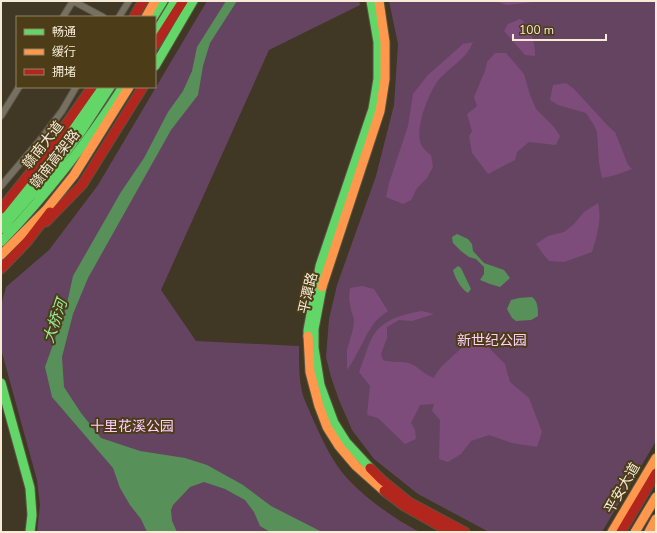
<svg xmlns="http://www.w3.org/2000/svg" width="657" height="533" font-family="'Nunito Sans','Noto Sans SC',sans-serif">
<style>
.green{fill:#654462}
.forest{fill:#7d4c7b}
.water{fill:#589059}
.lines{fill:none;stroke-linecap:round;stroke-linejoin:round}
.street-casing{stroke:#5b5343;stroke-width:8}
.fast-casing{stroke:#5b5343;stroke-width:11}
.slow-casing{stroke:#5b5343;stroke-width:11}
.jam-casing{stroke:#5b5343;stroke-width:11}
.street{stroke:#767062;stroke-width:6}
.fast{stroke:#63d668;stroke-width:9}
.slow{stroke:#ff974d;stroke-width:9}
.jam{stroke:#b3261e;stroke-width:9}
.labels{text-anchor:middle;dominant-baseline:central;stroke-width:4;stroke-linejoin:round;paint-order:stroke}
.street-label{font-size:14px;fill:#f5ebd7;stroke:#4c3c18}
.park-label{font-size:14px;fill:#feceff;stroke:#4c3c18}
.water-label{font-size:15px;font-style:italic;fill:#97ed9c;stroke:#4c3c18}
</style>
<rect width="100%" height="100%" fill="#403724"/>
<path class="green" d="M207 1H359L360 5 269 50 161 290 196 341 299 346C299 362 299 377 302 392 304 400 309 409 312 417 320 435 329 455 341 471 359 494 394 519 420 532H37L40 505 37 480 1 349V306L6 287 49 250 98 185Z
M389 1H656V441L602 532H489L418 494 374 459 352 430 339 400 331 377 326 357 329 319 337 285 376 176 394 105 398 44Z"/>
<path class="forest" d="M497 1H542L506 5Z
M520 19C530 24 536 46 535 56L525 55 504 31 508 24Z
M473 42C467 58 452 66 440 78 430 89 414 129 421 144 423 149 427 152 431 155L433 167 427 178 417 188 411 200 403 204 386 197 389 183 408 126 413 94 427 76 463 44Z
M495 53H506L524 74 530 95 536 109 554 127 560 136 556 145 529 142 517 152 515 160 488 174 472 153 469 136 472 131 467 114 477 106 474 97 485 71 487 62Z
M566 83 574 89 608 126 615 132 628 165 632 169 616 175 602 178 599 163 597 132 594 125 586 113 558 105 550 100 553 85Z
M598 203C602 219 597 236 592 252L564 262 549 261 543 254 536 244 548 236 564 232 574 224 584 212Z
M362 286 374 289 388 311C384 314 378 318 375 322 364 336 358 355 347 370V350L353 329 354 319 351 310 349 299 350 288Z
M422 311 434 314 412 321 399 320 387 327V338L381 354 383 360C392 363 400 361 409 363 418 366 424 375 434 378 442 360 464 352 471 334L488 347 505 364 510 382 529 398 542 432 537 447 512 443 489 435 471 441 461 454 448 462 439 459 440 420 432 411 434 404 420 405 411 423 415 430 416 439 405 444 378 418 367 415 370 386 359 372C364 360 367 347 373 336 383 319 404 314 422 311Z"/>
<path class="water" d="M226 1H237L210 43 203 66 198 95 171 130 88 278 73 314 62 357 64 387 81 413 101 438 140 451 185 458 207 465 243 485 271 506 322 532H270L260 526 254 512 245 500 225 489 204 482 190 487 173 505 171 510 172 521 177 532H147L141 519 130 505 120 488 113 468 52 397 45 367 66 308 73 276 121 192 144 158 168 112 183 91 192 71 197 47Z
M457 234 468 239 472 244 473 251 484 263 504 270 510 278 500 287 490 284 480 280 484 274V267L476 259 469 257 461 251 453 243 452 237Z
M458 266 461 268 471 289 468 293C461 289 455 278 453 270Z
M532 297C538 301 538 309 538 316L531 320 516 321 512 318 507 309 511 300 519 298Z"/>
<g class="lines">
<g class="street-casing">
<path id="street" d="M73 1 103 17
M63 17 73 1
M119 17 129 1
M1 116 19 87
M1 186 40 140 62 111 76 87"/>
</g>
<g class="fast-casing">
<path id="fast" d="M153 17 163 1
M155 34 175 1
M155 66 193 1
M1 217 52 159 103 87
M1 229 49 175 82 130 110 87
M1 242C47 194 87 143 123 87
M322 287 314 329V348L320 385 334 423 346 442 370 468
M308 336V330L320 266 373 109 378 79V42L371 1
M1 383 30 488 32 515 30 532"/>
</g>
<g class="slow-casing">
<path id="slow" d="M146 17 155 1
M1 255 46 210 74 175 129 87
M322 287 380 111 385 79V42L379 1
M308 336 310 372 319 406 327 427 339 446 356 466 384 491
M612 532 656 458
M635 532 656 497
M649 532 656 519"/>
</g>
<g class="jam-casing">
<path id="jam" d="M134 17 143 1
M155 45 183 1
M1 209 46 153 92 87
M46 222 82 185 143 87
M1 269 27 242 50 212
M370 468 382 480 409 502 465 532
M384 491 404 506 450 532
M621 532 656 473"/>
</g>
<use href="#street" class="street"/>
<use href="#fast" class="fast"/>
<use href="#slow" class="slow"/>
<use href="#jam" class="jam"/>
</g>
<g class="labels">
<g class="street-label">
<text transform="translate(43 145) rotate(-52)">赣南大道</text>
<text transform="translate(55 159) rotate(-52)">赣南高架路</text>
<text transform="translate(308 293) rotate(-77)">平潭路</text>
<text transform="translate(622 488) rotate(-60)">平安大道</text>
</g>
<g class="park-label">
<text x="492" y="340">新世纪公园</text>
<text x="132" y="426">十里花溪公园</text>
</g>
<g class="water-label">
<text transform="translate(55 321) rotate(-71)">大桥河</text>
</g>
</g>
<rect width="657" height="533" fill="none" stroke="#f5ebd7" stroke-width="4"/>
<rect x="16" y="16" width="140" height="72" fill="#4c3c18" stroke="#908264"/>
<rect x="24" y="29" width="20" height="6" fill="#63d668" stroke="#908264"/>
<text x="52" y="36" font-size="12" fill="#f5ebd7">畅通</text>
<rect x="24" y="49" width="20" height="6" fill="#ff974d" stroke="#908264"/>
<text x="52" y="56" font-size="12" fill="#f5ebd7">缓行</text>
<rect x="24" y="69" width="20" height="6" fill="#b3261e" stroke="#908264"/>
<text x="52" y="76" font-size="12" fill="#f5ebd7">拥堵</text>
<path d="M513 34v6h93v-6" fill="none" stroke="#f5ebd7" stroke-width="2"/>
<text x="519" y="34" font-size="12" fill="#f5ebd7" stroke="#4c3c18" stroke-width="3" paint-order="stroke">100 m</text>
</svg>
